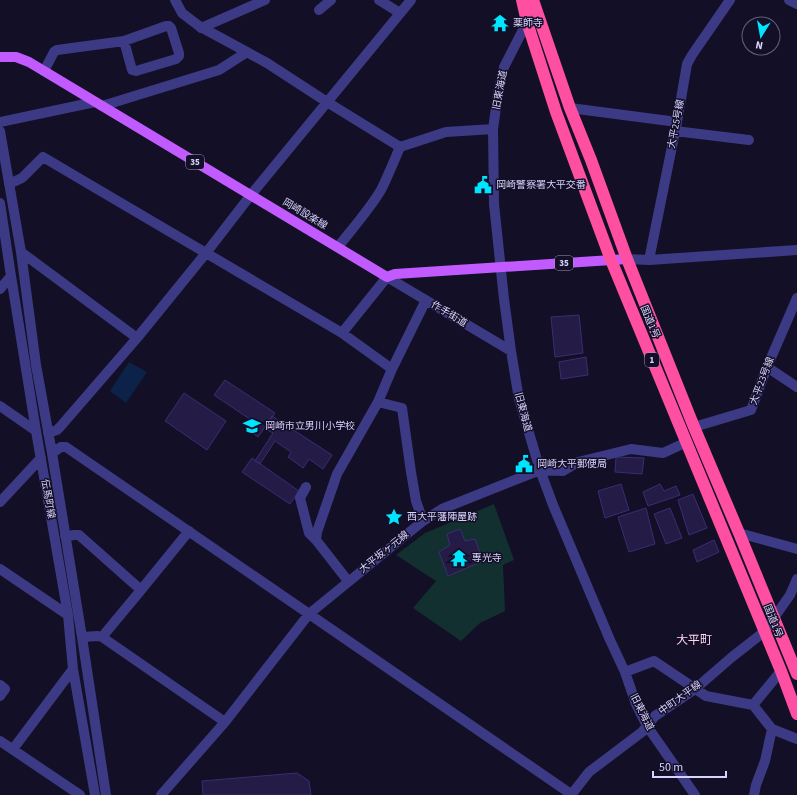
<svg xmlns="http://www.w3.org/2000/svg" width="797" height="795" font-family="'Source Sans 3','Noto Sans JP',sans-serif">
<style>
.green{fill:#12302f}
.water{fill:#0c2248}
.building{fill:#241b47;stroke:#3b2d73}
.lines{fill:none;stroke-linecap:round;stroke-linejoin:round}
.minor{stroke:#3d3a85;stroke-width:10}
.major{stroke:#c25bff;stroke-width:10}
.highway{stroke:#ff4fa3;stroke-width:12}
.labels{text-anchor:middle;dominant-baseline:central;stroke-width:3;stroke-linejoin:round;paint-order:stroke}
.shield{fill:#130f26;stroke:#9e99be;stroke-width:1}
.shield-label{font-size:9px;font-weight:bold;fill:#d9d4ff}
.poi-label{font-size:10px;fill:#d9d4ff;stroke:#130f26;text-anchor:start}
.street-label{font-size:10px;fill:#d9d4ff;stroke:#130f26}
.quarter-label{font-size:12px;fill:#ffd6f0;stroke:#130f26}
</style>
<rect width="100%" height="100%" fill="#130f26"/>
<path class="green" d="M494 504 514 560 503 565 505 611 480 623 461 641 413 608 436 581 396 555 425 533Z"/>
<path class="water" d="M129 362 147 372 126 403 110 391Z"/>
<path class="building" d="M579 315 583 353 555 357 551 317Z
M586 357 588 375 561 379 559 362Z
M225 380 275 413 258 437 251 432 257 424 214 395Z
M184 393 226 421 207 450 165 421Z
M272 416 332 455 323 469 309 459 303 468 288 457 291 452 275 441 260 464 255 461 273 433 264 428Z
M616 457 644 458 642 474 615 472Z
M252 458 299 491 290 504 242 472Z
M621 484 629 510 605 518 598 491Z
M660 484 664 491 676 486 680 495 648 506 643 492Z
M693 494 707 528 689 535 678 500Z
M646 508 655 544 629 552 618 517Z
M670 508 682 538 666 544 654 514Z
M460 529 465 541 475 539 483 561 448 576 439 552 450 545 447 534Z
M714 540 719 552 697 562 693 550Z
M297 773 309 781 311 795H203L202 781Z"/>
<g class="lines">
<path class="minor" d="M175 0 182 13 199 26 267 63 327 102 400 147 446 132 493 129
M379 0 400 13
M789 0 797 4
M319 10 331 0
M529 18 504 67 498 93 493 129 494 204 504 299 511 351 519 399 540 470 553 505 610 640 625 672 636 704 647 726 695 795
M201 28 265 0
M44 71 54 52 57 50 124 41 166 26H169L171 28 179 53V56L176 59 136 71 132 70 124 41
M102 106 219 70 247 52
M570 108 677 122
M0 122 95 102
M0 131 21 252 36 365 52 453 82 637 106 795
M675 131 749 140
M9 184 22 178 43 157 87 183 342 333 392 369
M0 203 11 276 36 431 68 615 73 669 95 795
M338 247C352 229 369 210 381 190 388 176 394 161 400 147
M21 252 137 338
M627 259 649 260 797 250
M649 260 677 122 687 64 692 55 730 0
M0 289 11 276
M342 333 387 277 511 351
M767 367 797 387
M0 406 36 431
M694 427 751 410 767 367 797 298
M48 433 57 430 60 427 137 338 206 253 250 196 411 0
M52 453 61 447H66L571 794
M306 487 300 498 309 533 316 540
M0 502 41 458
M423 521 416 501 411 472 402 408 378 402 392 369 426 300
M739 533 797 549
M65 536 75 535H79L141 590
M0 569 68 615
M348 581 316 540 317 532 337 474 378 402
M82 637 98 636 102 637 225 722
M102 637 141 590 189 531
M625 672 654 661 706 696 753 705 772 729 797 739
M0 685 5 689 0 696
M753 705 781 671
M0 741 80 795
M13 749 73 669
M161 795 225 722 309 614 423 521 442 509 540 470 563 471 578 462 631 449 663 453 687 442
M571 795 589 772 642 732 655 716 695 689 732 657 764 632 790 595 797 579
M754 795 756 785 765 761 772 729"/>
<path class="major" d="M0 57H16L29 62 387 277 395 274 627 259"/>
<path class="highway" d="M522 0 527 22 556 112 611 260 781 671 797 714
M533 0 535 6 570 108 591 160 627 259 694 427 739 533 797 674"/>
</g>
<defs>
<g id="temple-bare" transform="scale(1.38)"><path d="M0-6L5-2H3V0L6.5 2.5H4V6H1.5V3h-3V6H-4V2.5H-6.5L-3 0V-2H-5Z" fill="#00e5ff" stroke="#130f26" stroke-width="2.5" paint-order="stroke"/></g>
<g id="civic-bare" transform="scale(1.38)"><path d="M-.6-6.5H3V-4.5H.6V-3L4-1V1h2V6H-6V1h2V-1L-.6-3ZM-1.2 2.5V6h2.4V2.5Z" fill="#00e5ff" stroke="#130f26" stroke-width="2.5" paint-order="stroke"/></g>
<g id="school-bare" transform="scale(1.38)"><path d="M0-5L7-2L0 1L-7-2ZM-4 1L0 2.5L4 1V4Q0 6-4 4Z" fill="#00e5ff" stroke="#130f26" stroke-width="2.5" paint-order="stroke"/></g>
<g id="sight-bare" transform="scale(1.38)"><path d="M0-6L1.8-2.2L6-1.7L2.9 1.2L3.7 5.4L0 3.3L-3.7 5.4L-2.9 1.2L-6-1.7L-1.8-2.2Z" fill="#00e5ff" stroke="#130f26" stroke-width="2.5" paint-order="stroke"/></g>
</defs>
<g fill-rule="evenodd">
<use href="#temple-bare" x="500" y="23"/>
<use href="#civic-bare" x="483" y="185"/>
<use href="#school-bare" x="252" y="426"/>
<use href="#civic-bare" x="524" y="464"/>
<use href="#sight-bare" x="394" y="517"/>
<use href="#temple-bare" x="459" y="558"/>
</g>
<g class="labels">
<g class="shield">
<rect x="186" y="155" width="18" height="14" rx="3"/>
<rect x="555" y="256" width="18" height="14" rx="3"/>
<rect x="645" y="353" width="14" height="14" rx="3"/>
</g>
<g class="shield-label">
<text x="195" y="162">35</text>
<text x="564" y="263">35</text>
<text x="652" y="360">1</text>
</g>
<g class="poi-label">
<text x="513" y="23">薬師寺</text>
<text x="496" y="185">岡崎警察署大平交番</text>
<text x="265" y="426">岡崎市立男川小学校</text>
<text x="537" y="464">岡崎大平郵便局</text>
<text x="407" y="517">西大平藩陣屋跡</text>
<text x="472" y="558">専光寺</text>
</g>
<g class="street-label">
<text transform="translate(500 90) rotate(-79)">旧東海道</text>
<text transform="translate(676 124) rotate(-79)">大平25号線</text>
<text transform="translate(305 214) rotate(31)">岡崎設楽線</text>
<text transform="translate(449 314) rotate(31)">作手街道</text>
<text transform="translate(650 322) rotate(67)">国道1号</text>
<text transform="translate(762 381) rotate(-69)">大平23号線</text>
<text transform="translate(523 412) rotate(75)">旧東海道</text>
<text transform="translate(48 499) rotate(80)">伝馬町線</text>
<text transform="translate(384 552) rotate(-39)">大平坂ヶ元線</text>
<text transform="translate(773 621) rotate(68)">国道1号</text>
<text transform="translate(680 698) rotate(-36)">中町大平線</text>
<text transform="translate(642 712) rotate(63)">旧東海道</text>
</g>
<g class="quarter-label">
<text x="694" y="640">大平町</text>
</g>
</g>
<g transform="translate(761 36) rotate(191)"><circle r="19" fill="#130f26" stroke="#625e7d"/>
<path d="M0-3L7 15L0 10L-7 15Z" fill="#00e5ff"/>
<text y="-6" font-size="11" font-weight="bold" text-anchor="middle" fill="#d9d4ff">N</text>
</g>
<path d="M653 771v6h73v-6" fill="none" stroke="#d9d4ff" stroke-width="2"/>
<text x="659" y="771" font-size="12" fill="#d9d4ff" stroke="#130f26" stroke-width="3" paint-order="stroke">50 m</text>
</svg>
